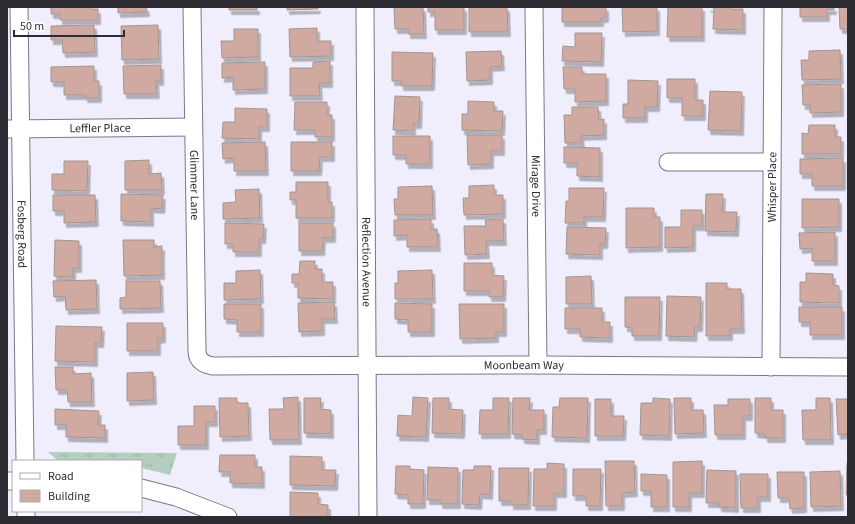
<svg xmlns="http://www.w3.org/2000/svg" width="855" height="524" font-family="'Source Sans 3',sans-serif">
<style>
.grass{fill:url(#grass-tufts)}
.building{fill:#d0a9a0;stroke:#a49591;filter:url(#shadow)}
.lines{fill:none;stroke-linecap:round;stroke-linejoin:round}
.minor-casing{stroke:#7a7885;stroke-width:19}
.minor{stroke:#fff;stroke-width:17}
.labels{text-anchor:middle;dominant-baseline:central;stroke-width:3;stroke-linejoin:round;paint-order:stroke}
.street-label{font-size:12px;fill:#2d2c32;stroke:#fff}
</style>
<defs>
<pattern id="grass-tufts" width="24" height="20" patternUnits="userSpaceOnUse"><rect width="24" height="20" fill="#b4cfbf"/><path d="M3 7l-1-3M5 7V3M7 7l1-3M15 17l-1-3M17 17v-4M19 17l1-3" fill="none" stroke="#9bb2a5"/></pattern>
<filter id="shadow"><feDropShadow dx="2.5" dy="4.5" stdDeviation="0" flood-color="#0004"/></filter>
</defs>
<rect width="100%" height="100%" fill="#f0eefc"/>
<path class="grass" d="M48 452 177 453 170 475 141 468V461H58Z"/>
<path class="building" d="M51 7H90L91 9H98V20H60V14H51Z
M118 7H146L147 12 118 13Z
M229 7H257V10H229Z
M287 7H318V9L287 10Z
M394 7H423L424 34H408V29H395Z
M428 7H464V30H435V12H428Z
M469 7H507L508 32H469Z
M562 7H606V18H601V22H562Z
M622 7H657V31L623 32Z
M668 7H702V37H667Z
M708 7H731V9H743V30L713 29 714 8Z
M800 7H834V10H827V17H800Z
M839 7H848V29H840Z
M94 25 95 52 63 53 62 40H51V26Z
M158 25 159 59 122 60 121 26Z
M317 28V41H331V56L290 57 289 29Z
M234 29H258V57L222 58 221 41H234Z
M575 33H602L601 62 562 61 563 46 575 47Z
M840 50 841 79 802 80 801 60H809V51Z
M501 51 502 66 490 67V80L467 81 466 52Z
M392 52 433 53 432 86H401V81H392Z
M330 61V83H319L320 96H290V68H313V62Z
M265 62V89L233 90V77L222 78V63Z
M161 65V81H156L157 94H124L123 66Z
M94 66V81H99V98H85V95H64V82H51V67Z
M563 67H582V74H606V101L575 102V89H564Z
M667 79H695V100H703V116H682V98H667Z
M628 80 658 81 657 107H645V118H623V104H628Z
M841 84V112L810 113V105H803L802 85Z
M710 91 742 92 741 131 708 130Z
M395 96 420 97 419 124H413V131L393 130Z
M468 101 494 102V111H503L502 131 462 130V114H468Z
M295 102H327V115H332V137H315V130H294Z
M572 107H598L599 120 604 119V135L581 136 582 143H565L564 115H572Z
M235 108 267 109V127H259V139L222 138 223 122H235Z
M809 125H835V137H841V154H802V133L808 134Z
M467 135H502V151H491V164L468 165Z
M393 136H430V164H406V155H393Z
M265 142 266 171H234V158L223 159 222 143Z
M291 142H332V157H320L319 171H291Z
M564 147 600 148V177L577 176V163H564Z
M843 158V186H812V174H800V159Z
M149 160V174L161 173 162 190H125V161Z
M64 161H88L87 191 52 190V174H64Z
M296 182H328V202H332V218H296V200H290V192H296Z
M494 185V195H503V214L464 215 463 198H469V186Z
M432 186 433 215H395L394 199H398V187Z
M569 188H604L603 217H584V223H565L566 201H569Z
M259 189 260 218 223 219V203L236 202 235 190Z
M121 194 163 195 162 209 151 208V222L121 221Z
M706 194H723L722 212H737L736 232 705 231Z
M53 195H95L96 222 64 223V211H53Z
M802 199H839V227L802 228Z
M626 208H654V217H660V247L626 248Z
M681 210H702V226H693V247L665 248V227H681Z
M431 219V229H437L438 247H407V235L394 236V220Z
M503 219 504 241H486L487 254 465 255 464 226H486L485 220Z
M225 223 264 224 263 239H259V252H233V244H225Z
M299 223H333V238H323L322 251H299Z
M567 227 606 228 605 244H600V255L566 254Z
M835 232V261H812V248L800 249 799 233Z
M55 240 79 241V268H73V277L54 276Z
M123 240H154V247L162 246V275L124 276Z
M300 261H315V269H322V282H333V299L298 298V283H292V274H299Z
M464 263H492V275L504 276 503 297H489V291H464Z
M260 270 261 299 224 300V283H236V271Z
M432 270 433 299H395V283H398V271Z
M806 273 833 274V285L839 286V303L800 302V282H806Z
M591 276 592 304H566V277Z
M96 280 97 309 66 310 65 296 54 297 53 281Z
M126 281H160L161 308 120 309V298L126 297Z
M706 283H727V289H741L742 329H730V336H706Z
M667 296 701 297 700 327H695L694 337 666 336Z
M625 297H660L659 336H632V328L625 327Z
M334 302 335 319H322V331L299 332 298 303Z
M395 303 432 304V332H408V320L395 319Z
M224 304H261V332H237V320L224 319Z
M459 304H504V332H496V338L460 339Z
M799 307H842V335H810V322H799Z
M565 308H602V322H610V338L580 337V329H565Z
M127 323H163V338L158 339V351H127Z
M56 326 102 327 101 343H95V362L55 361Z
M55 367H73V374L91 373 92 402H68L67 390H56Z
M153 372 154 400 127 401V373Z
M298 397 299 440H270L269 409H284L283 398Z
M413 397 428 398 426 437 397 436 398 415 412 416Z
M219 398H237V403H248L249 436 220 437Z
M304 398H321L320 409 331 410V434L304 433Z
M433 398H449V409L463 410 462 434 432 433Z
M493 398H509L508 434H479L480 410H493Z
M513 398H530L529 410H544V430H537V440L522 439V435L512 434Z
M560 398H588L587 438 552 437 553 407H559Z
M653 398 670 399 669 436 640 435 641 403H653Z
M674 398H691V410H703L704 433 675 434Z
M755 398H771V410H783V438H765V434L755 433Z
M816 398H830L831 440H803L802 410H816Z
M595 399H611V416H624L623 436H595Z
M728 399H750V416H743V435H715L714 405H728Z
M836 399H848V434L838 435Z
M194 406H215V422H206V445H178V426H194Z
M55 409 99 411 98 425H105V438L66 437V425H55Z
M220 455H255V467H262V484L230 483V472H219Z
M290 456 322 457V470H336L335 486 290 485Z
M605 461H634L635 492 622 493V506H606Z
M702 461V493H689V507H673V462Z
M547 463 564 464V493H554V506H533L534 469H547Z
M847 463H848V495H846Z
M396 466H410V469L424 470 423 504H408V495L395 494Z
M474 466H491L490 495 480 494 479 505 462 504 463 470H474Z
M428 467 458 468V504H440V500H427Z
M499 468H529L528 505H511V501H499Z
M573 469H601L600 506H586V496H573Z
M707 470 736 471V508L719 507V503H706Z
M840 471 841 506 811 507 810 472Z
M777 472H804V508L790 509 789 498H778Z
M641 474 667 475V507H651V491H641Z
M740 474H768V497H758V508H741Z
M290 492 318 493V504L328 505V517H290Z"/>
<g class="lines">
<g class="minor-casing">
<g id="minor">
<path id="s1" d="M19 7 25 461"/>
<path id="s2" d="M192 7 197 351C197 361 205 365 213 366L538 365 848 367"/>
<path id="s3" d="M365 7 368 517"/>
<path id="s4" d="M534 7 538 365"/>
<path id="s5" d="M7 129 193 127"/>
<path d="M668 162H772"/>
<path id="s6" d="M771 367 773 7"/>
<path d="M7 481H13"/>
<path d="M141 488 176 497 228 517"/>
<path d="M26 511V517"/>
</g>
</g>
<use href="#minor" class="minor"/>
</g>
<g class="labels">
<g class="street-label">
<text stroke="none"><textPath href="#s5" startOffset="93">Leffler Place</textPath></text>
<text stroke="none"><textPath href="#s2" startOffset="178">Glimmer Lane</textPath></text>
<text stroke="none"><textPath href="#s4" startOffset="179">Mirage Drive</textPath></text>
<text stroke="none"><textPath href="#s6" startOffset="180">Whisper Place</textPath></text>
<text stroke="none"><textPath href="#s1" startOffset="227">Fosberg Road</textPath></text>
<text stroke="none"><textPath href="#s3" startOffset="255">Reflection Avenue</textPath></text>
<text stroke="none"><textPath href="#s2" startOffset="679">Moonbeam Way</textPath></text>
</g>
</g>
<rect width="855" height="524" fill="none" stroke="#2d2c32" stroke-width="16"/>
<rect x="12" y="460" width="130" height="52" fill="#ffffff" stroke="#ababad"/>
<rect x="20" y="473" width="20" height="6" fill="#ffffff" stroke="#ababad"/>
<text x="48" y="480" font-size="12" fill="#2d2c32">Road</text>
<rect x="20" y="490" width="20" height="12" fill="#d0a9a0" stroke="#ababad"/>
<text x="48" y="500" font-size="12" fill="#2d2c32">Building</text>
<path d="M14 30v6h110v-6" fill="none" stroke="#2d2c32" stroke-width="2"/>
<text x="20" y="30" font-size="12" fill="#2d2c32" stroke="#ffffff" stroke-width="3" paint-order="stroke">50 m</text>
</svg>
